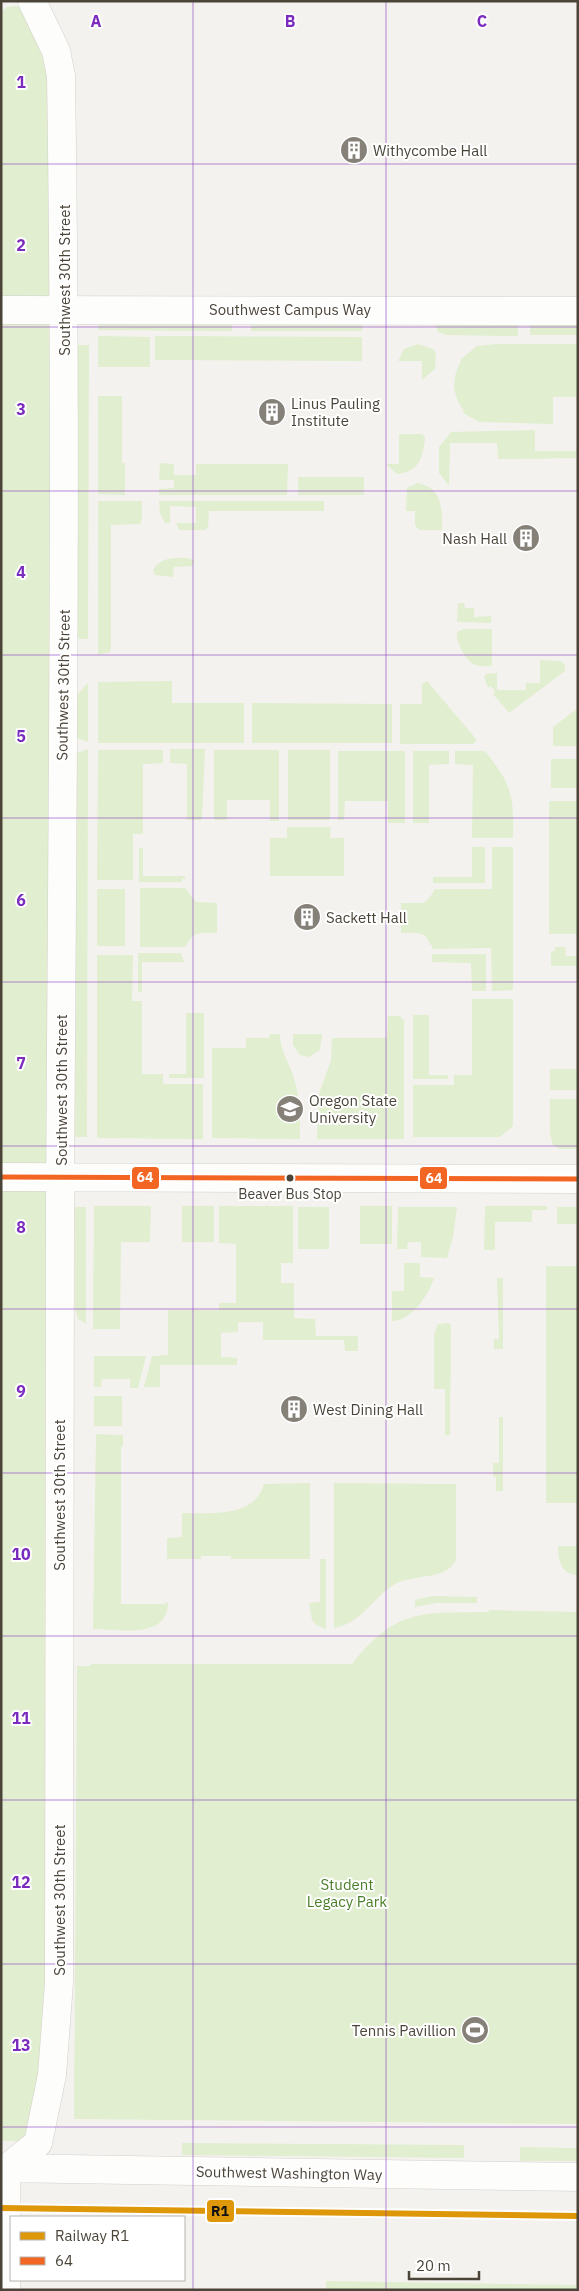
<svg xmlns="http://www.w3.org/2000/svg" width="579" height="2291" font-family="'IBM Plex Sans',sans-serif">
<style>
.green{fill:#e1eecf}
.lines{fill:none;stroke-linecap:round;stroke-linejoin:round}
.minor-casing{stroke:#d2d0cb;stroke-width:29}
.minor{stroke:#fdfdfc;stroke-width:28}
.bus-1-casing{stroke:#fff;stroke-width:9}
.bus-1{stroke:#f26522;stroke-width:5}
.rail-1-casing{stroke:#fff;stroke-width:10}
.rail-1{stroke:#dd9709;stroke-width:6}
.grid{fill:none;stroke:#7b2cbf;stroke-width:1;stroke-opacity:0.55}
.bus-dot{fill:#4b4439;stroke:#fff;stroke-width:2}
.labels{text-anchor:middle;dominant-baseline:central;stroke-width:4;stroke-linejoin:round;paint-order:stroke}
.bus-label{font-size:14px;fill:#4b4439;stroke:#fff}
.poi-label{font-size:15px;fill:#4b4439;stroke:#fff;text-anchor:start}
.street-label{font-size:15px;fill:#4b4439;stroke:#fff}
.park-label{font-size:15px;fill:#4a7f2a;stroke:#fff}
.grid-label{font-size:16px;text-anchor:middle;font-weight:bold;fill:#7b2cbf;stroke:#fff;stroke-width:4;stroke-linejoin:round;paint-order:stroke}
.line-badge{stroke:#fff;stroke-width:2}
.badge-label{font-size:14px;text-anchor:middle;font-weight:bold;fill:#fff}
.pale-badge-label{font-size:14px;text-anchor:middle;font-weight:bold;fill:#111}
</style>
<rect width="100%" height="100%" fill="#f4f2ee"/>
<path class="green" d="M14 6 21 7 53 73 51 2024 27 2141H1V12L7 7Z
M98 324H232V331L98 330Z
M251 324 362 325V331H251Z
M518 324V336L446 335 438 332 435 325Z
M530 324 578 325V335H530Z
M98 336 150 337V367H98Z
M155 336 362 337V361L155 360Z
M418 344 433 349 436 354 435 369 422 380V361H398L404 349Z
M496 344H578V397H553V424L479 422 463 413 464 411C452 395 451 379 461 361L460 360 477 346Z
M78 345H89L88 639H79L77 633Z
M98 396H122V463H125V495L98 494Z
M535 430V451H578V458L498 459 497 443H450L449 486 439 473V447L451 432Z
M399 434H422L425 438C423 458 419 472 397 474L386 464H399Z
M160 463 174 464V475H196V464H288L287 495H159V489L174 488V480H159Z
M298 477H364V495H298Z
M417 483C443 488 442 508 442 530H419L415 525V511H406L407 488Z
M98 501H142V520L140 524 111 525V648L110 652 98 655Z
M159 501H324V511H209L208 527 205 530H179L176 523H196V507L170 506V523H165L160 513Z
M187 558 194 560 193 566 174 567 173 577 155 575 153 570C160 557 174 558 187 558Z
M458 603H464L465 608H474V617L491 616V623L457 622Z
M463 629H492V666C487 666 481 667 476 665 466 662 455 641 457 632Z
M540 660 561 661 565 665V671L509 713 493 694 495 692 491 686 488 688 484 677 486 674 497 673V690H526V683H540Z
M172 681V703H244V743H98V682Z
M427 681 477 740 473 744H400V704H422V684Z
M88 683V742L77 738V695Z
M252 703 392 704V743H252Z
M578 708V746H553V727Z
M88 749 87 1137H75L77 753Z
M170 749H205L202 820H187V764L170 763Z
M98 750H163V763L143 764V834H133V880H97Z
M214 750H279V821H270V800H227V820H214Z
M288 750H330V820H288Z
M338 751H405V823H388V801H345L344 820H338Z
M413 751H449V764L429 765V823H413Z
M455 751H485C512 785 514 795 513 838H472L473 765 455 764Z
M551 759H578V788H551Z
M551 801H578V934H549V802Z
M287 827H331L330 838H344V876H270V838H287Z
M472 847H485V883H433V877H472Z
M492 847H513V990L492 991 491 948 432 949V945H430C427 930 413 933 401 933V903H424L430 897 435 889H492Z
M139 848H143V876H185V879H182V882H139Z
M140 888H185L196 902 217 903V933C196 933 195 931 185 947H140Z
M97 889H125V946H97Z
M555 947H565L566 956H578V966H551V951H555Z
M138 953H181L184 962H142V992H138Z
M432 954H486V991H472L471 963 432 962Z
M97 955H133L132 1001H142V1074H163V1084H203V1139L97 1138Z
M472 999H513V1126L500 1137H413V1085H454V1075H472Z
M186 1013H204V1078H169V1074H186Z
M413 1015H429V1075H448V1079H413Z
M388 1016H401V1019H404V1139H317L319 1094 331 1060 332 1038H387Z
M270 1034H280C280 1051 288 1060 293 1075 300 1096 300 1117 300 1139L212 1138V1048H246V1038H269Z
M293 1034H322L320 1050 309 1057 300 1055 293 1045Z
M550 1069H578V1090H550Z
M550 1099H578V1149H560L553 1145 550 1133Z
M94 1206H151L150 1242H121L120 1329H93Z
M182 1206H214V1242H182Z
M219 1206H293V1263H281V1283H294V1318L315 1319 316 1336H358V1351H345L344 1340H263V1322H238V1332L221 1333V1357L237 1358V1365H160V1387H144L152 1356 168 1355V1310H219V1303H236V1244L219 1243Z
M360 1206H392V1244H360Z
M485 1206H547V1210H532V1222H495V1250H484Z
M75 1207H86V1324L78 1319 75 1308Z
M298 1207H329V1249H298Z
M398 1207H457L453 1237 447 1258 421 1257V1242H408L407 1249H397Z
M557 1207H578V1224H557Z
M404 1263H420V1277L434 1278 433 1281C427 1297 411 1321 392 1321V1291H404Z
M546 1266H578V1503H546Z
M497 1278H503V1349H494V1339H499Z
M448 1323 451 1324 450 1435H445V1389H434V1334L438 1324Z
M94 1356H146L138 1388H130V1379H102L101 1387H94Z
M94 1396H122V1426H94Z
M499 1417H503V1491H496V1477H493V1463H499Z
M96 1434 123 1435V1446L121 1447V1604H165L168 1602C168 1640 120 1629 93 1629Z
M310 1483V1559H231V1556H201V1559H167V1538L182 1537V1513C209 1513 255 1518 264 1484Z
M334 1483 456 1484V1560C447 1580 416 1574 397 1583 373 1596 363 1623 334 1628Z
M558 1546H578V1575C561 1575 558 1560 558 1546Z
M320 1559H326V1629L316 1625 312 1620 309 1603 320 1602Z
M432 1596 477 1597V1603H436L415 1607V1600Z
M489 1610 578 1612V2124L74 2119 77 1666H90L91 1664H352C397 1607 423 1613 489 1612Z
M182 2143 464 2145V2158L182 2155Z
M520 2147 578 2148V2161H520Z
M326 2281 578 2285V2290H326Z"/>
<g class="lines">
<g class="minor-casing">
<path id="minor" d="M1 310 578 311
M1 1177 578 1179
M1 2168 578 2177
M6 2169 38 2143 52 2075 59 1983C60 1724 59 1465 60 1207 62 830 67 453 61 76L56 51 32 1
M6 2290V2169"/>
</g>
<use href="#minor" class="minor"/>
<g class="bus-1-casing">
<path id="bus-1" d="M1 1177 578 1179"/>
</g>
<use href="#bus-1" class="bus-1"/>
<g class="rail-1-casing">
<path id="rail-1" d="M1 2208 578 2216"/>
</g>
<use href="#rail-1" class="rail-1"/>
</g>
<path class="grid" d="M193 1V2290M386 1V2290M1 164H578M1 327H578M1 491H578M1 655H578M1 818H578M1 982H578M1 1146H578M1 1309H578M1 1473H578M1 1636H578M1 1800H578M1 1964H578M1 2127H578"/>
<defs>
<g id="building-disc" transform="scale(1.4375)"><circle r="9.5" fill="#868178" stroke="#fff"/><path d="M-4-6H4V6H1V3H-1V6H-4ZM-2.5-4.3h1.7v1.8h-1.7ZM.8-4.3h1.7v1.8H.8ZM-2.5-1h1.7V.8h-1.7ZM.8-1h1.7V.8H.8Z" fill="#fff"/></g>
<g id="university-disc" transform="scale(1.4375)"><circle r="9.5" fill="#868178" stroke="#fff"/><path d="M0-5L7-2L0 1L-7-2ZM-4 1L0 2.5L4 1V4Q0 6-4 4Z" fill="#fff"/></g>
<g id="stadium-disc" transform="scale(1.4375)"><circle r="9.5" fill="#868178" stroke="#fff"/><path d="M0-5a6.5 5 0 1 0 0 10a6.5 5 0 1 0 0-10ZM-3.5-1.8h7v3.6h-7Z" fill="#fff"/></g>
</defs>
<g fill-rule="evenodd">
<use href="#building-disc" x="354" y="150"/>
<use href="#building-disc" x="272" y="412"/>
<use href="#building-disc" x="526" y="538"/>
<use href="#building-disc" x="307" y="917"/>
<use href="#university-disc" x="290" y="1109"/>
<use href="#building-disc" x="294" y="1409"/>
<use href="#stadium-disc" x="475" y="2030"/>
</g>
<circle class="bus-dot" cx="290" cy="1178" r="4.5"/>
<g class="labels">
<g class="bus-label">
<text x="290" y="1194">Beaver Bus Stop</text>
</g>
<g class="poi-label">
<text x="373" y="150">Withycombe Hall</text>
<text x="291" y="403">Linus Pauling<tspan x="291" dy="17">Institute</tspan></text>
<text x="507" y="538" text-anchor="end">Nash Hall</text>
<text x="326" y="917">Sackett Hall</text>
<text x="309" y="1100">Oregon State<tspan x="309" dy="17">University</tspan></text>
<text x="313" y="1409">West Dining Hall</text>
<text x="456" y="2030" text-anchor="end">Tennis Pavillion</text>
</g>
<g class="street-label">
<text transform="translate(64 280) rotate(-90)">Southwest 30th Street</text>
<text x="290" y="309">Southwest Campus Way</text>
<text transform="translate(63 685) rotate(-89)">Southwest 30th Street</text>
<text transform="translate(61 1090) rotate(-90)">Southwest 30th Street</text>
<text transform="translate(59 1495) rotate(-90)">Southwest 30th Street</text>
<text transform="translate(59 1900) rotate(-90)">Southwest 30th Street</text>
<text transform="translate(289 2173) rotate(1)">Southwest Washington Way</text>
</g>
<g class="park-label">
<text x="347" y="1884">Student<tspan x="347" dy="17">Legacy Park</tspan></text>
</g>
</g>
<g class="grid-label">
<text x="96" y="27">A</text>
<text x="290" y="27">B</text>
<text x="482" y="27">C</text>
<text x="21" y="88">1</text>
<text x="21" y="251">2</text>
<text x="21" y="415">3</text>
<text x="21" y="578">4</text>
<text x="21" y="742">5</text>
<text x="21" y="906">6</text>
<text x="21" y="1069">7</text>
<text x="21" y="1233">8</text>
<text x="21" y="1397">9</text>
<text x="21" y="1560">10</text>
<text x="21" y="1724">11</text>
<text x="21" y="1888">12</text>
<text x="21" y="2051">13</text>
</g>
<g class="line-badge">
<rect x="131" y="1166" width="29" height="24" rx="5" fill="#f26522"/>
<rect x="419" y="1166" width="29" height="24" rx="5" fill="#f26522"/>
<rect x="206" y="2199" width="29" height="24" rx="5" fill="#dd9709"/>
</g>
<g class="badge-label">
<text x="145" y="1182">64</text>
<text x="434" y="1183">64</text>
</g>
<g class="pale-badge-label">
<text x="220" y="2216">R1</text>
</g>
<rect width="579" height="2291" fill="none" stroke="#4b4439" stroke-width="5"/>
<rect x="10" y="2216" width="175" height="65" fill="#ffffff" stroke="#b7b4b0"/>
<rect x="20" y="2232" width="25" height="8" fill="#dd9709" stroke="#b7b4b0"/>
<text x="55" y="2241" font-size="15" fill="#4b4439">Railway R1</text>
<rect x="20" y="2257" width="25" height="8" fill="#f26522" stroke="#b7b4b0"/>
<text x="55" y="2266" font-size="15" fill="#4b4439">64</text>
<path d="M409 2271v8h70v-8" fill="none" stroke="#4b4439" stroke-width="2.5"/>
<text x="416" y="2271" font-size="15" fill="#4b4439" stroke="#ffffff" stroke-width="4" paint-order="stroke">20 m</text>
</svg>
